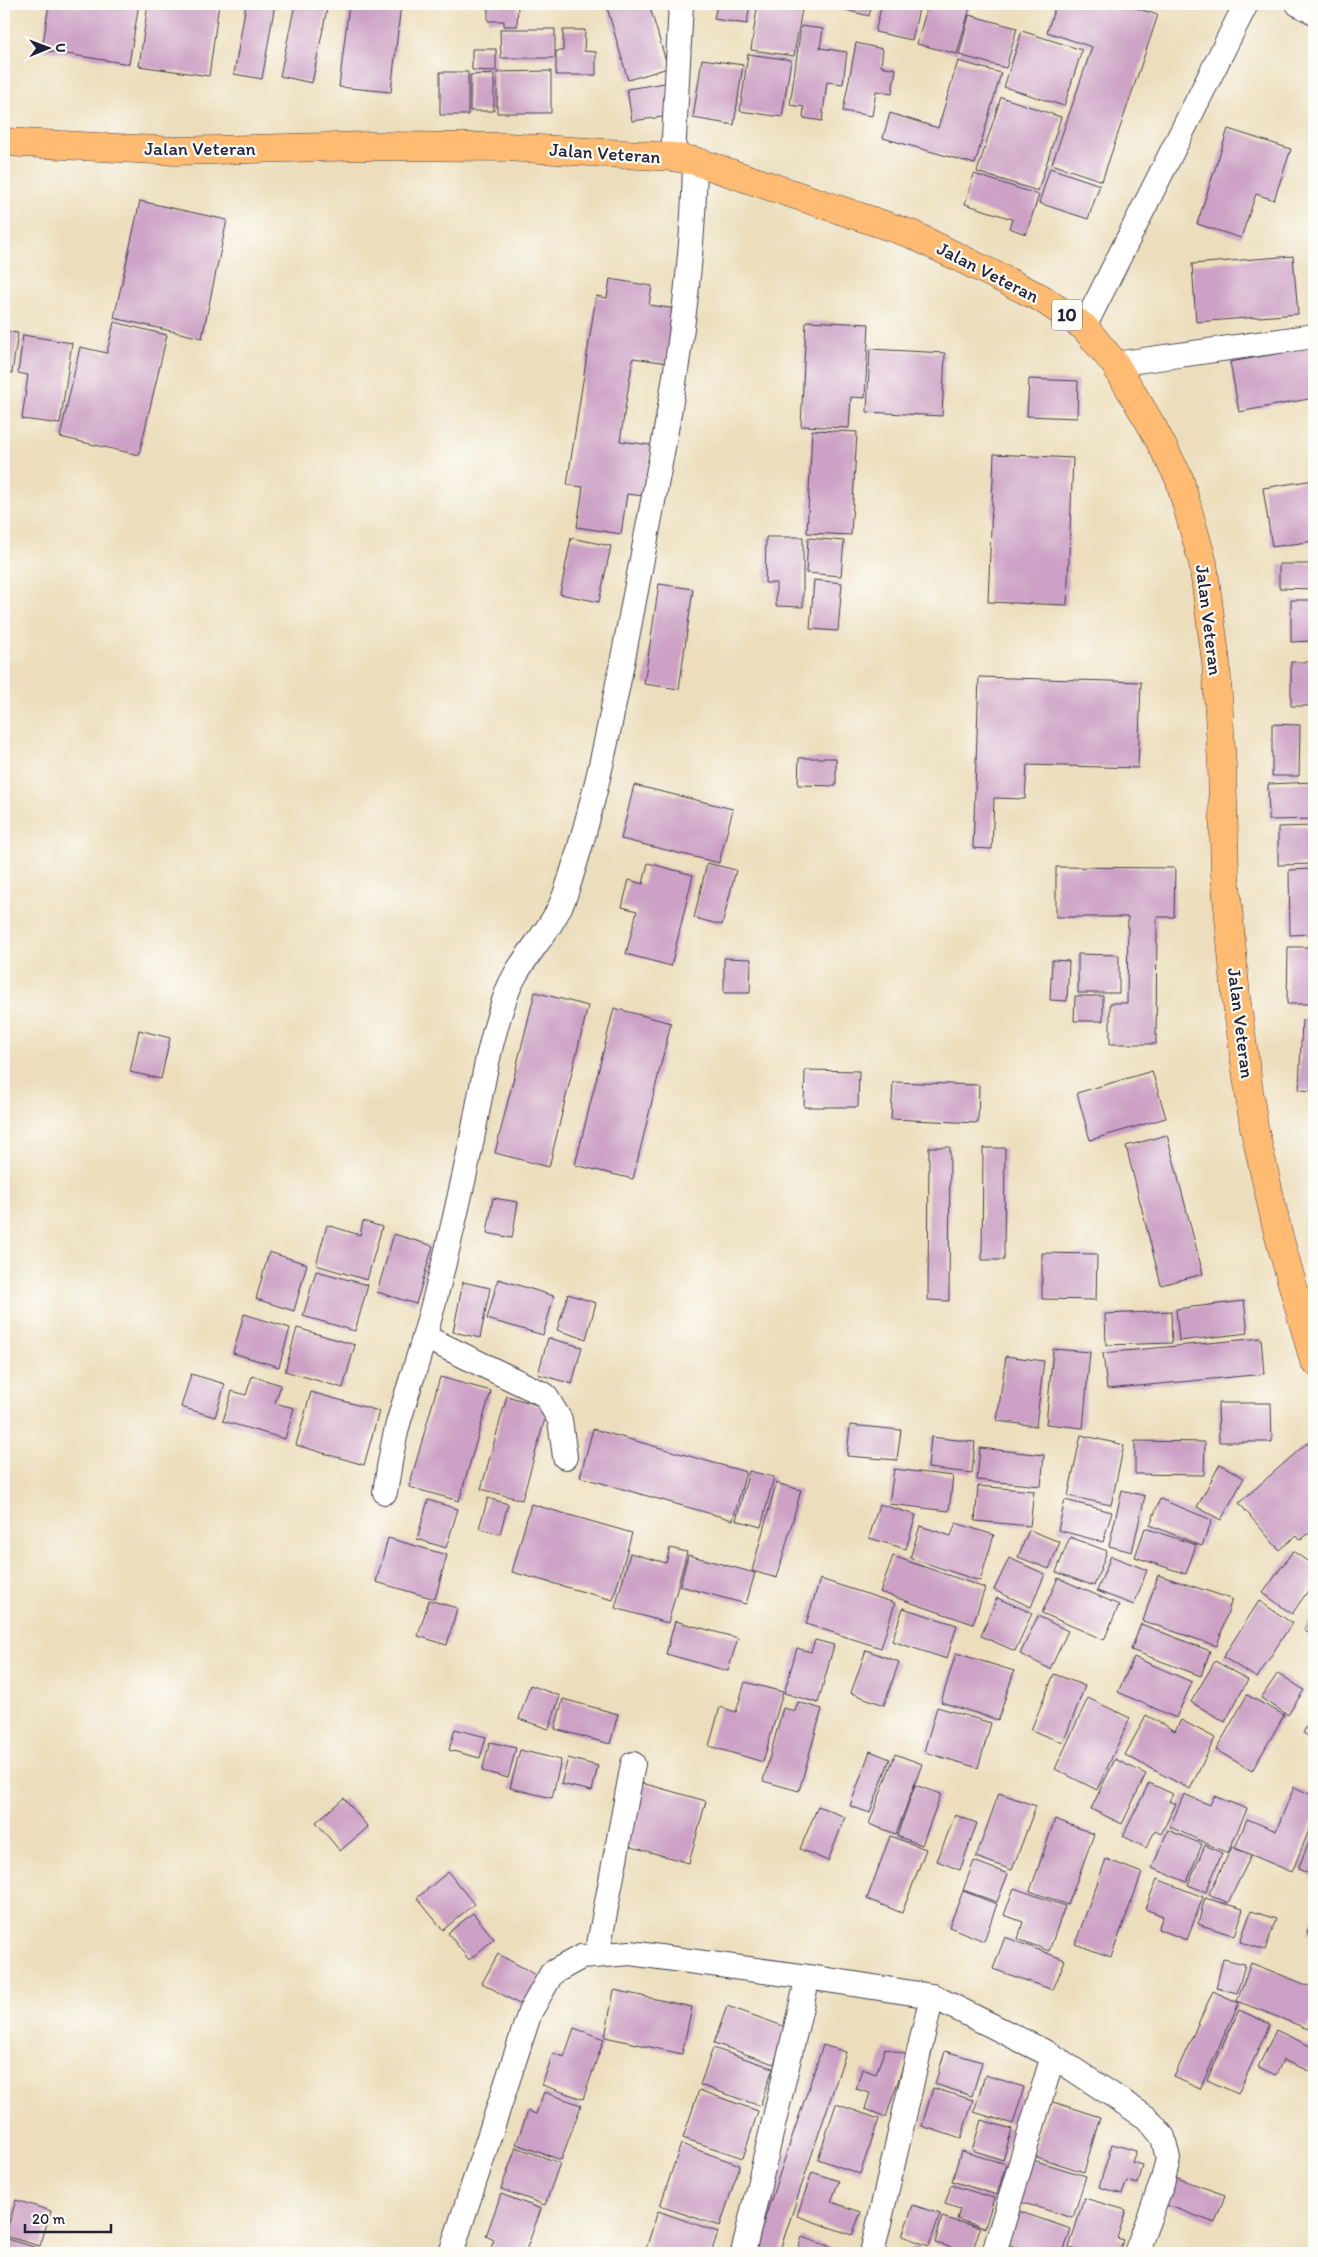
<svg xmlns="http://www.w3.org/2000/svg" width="1318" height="2257" font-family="Itim,sans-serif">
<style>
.building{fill:#cca1c5}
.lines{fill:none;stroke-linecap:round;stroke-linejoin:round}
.minor-casing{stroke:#403e4e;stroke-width:26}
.trunk-casing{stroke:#403e4e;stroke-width:29}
.minor{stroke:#fff;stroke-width:24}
.trunk{stroke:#ffbb71;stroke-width:28}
.labels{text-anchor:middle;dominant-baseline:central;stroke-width:4.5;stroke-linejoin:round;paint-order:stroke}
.shield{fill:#fdfcf7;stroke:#646373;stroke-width:1}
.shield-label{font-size:18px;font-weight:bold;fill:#22223b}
.street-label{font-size:19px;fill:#22223b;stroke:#fdfcf7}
</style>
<rect width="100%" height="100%" fill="#fdfcf7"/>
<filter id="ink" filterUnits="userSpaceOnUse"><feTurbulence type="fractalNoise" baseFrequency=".02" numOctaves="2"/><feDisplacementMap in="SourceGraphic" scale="10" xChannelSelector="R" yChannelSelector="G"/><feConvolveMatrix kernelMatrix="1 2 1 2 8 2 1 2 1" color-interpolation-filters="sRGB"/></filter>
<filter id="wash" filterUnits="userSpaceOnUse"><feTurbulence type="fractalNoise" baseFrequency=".0096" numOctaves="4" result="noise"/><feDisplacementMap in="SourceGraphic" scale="20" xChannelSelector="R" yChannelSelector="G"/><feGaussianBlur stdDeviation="1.12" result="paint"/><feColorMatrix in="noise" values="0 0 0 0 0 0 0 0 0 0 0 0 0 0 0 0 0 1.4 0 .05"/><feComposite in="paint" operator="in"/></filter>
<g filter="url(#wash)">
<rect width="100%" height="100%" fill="#ecdebc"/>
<g id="blocks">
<path class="building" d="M49 4 98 9 99 4H139L129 64 42 50Z
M148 4H219L209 76 139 66Z
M246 4H275L262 79 234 74Z
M295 4H328L312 83 280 76Z
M349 4H401L391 92 339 87Z
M488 4H518L517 26H504V21H488Z
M606 4H649L668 68 628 80Z
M717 4H750L747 24 714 19Z
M822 4H872L869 16Z
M882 4H920L912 40 875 32Z
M928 4H971L957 54 917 44Z
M1056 4H1124L1158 15 1102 181 1052 164 1092 47 1047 32Z
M779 6 802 9 794 56 751 50 757 8 778 11Z
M969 15 1017 28 1006 68 959 55Z
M801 26 823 29 820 48 847 52 843 84 827 82 822 121 803 118 804 107 790 105Z
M500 29H555V58H501Z
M563 30H585L584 51 596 52V75H556V51H563Z
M1022 31 1082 50 1064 106 1004 87Z
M856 43 883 49 881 66 896 69 892 94 876 91 872 116 843 111Z
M472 49H496V71L472 70Z
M748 54 791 60 782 117 740 111Z
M702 59 743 65 734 125 693 118Z
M958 61 1001 73 975 164 883 138 890 113 938 128Z
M551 71V113H497V72Z
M440 72H468V115H440Z
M494 74V111H470V75Z
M665 83 670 116 632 121 627 89Z
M1001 97 1061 117 1038 191 977 172Z
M1228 129 1291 149 1274 200 1256 194 1241 238 1197 224Z
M1050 168 1100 185 1088 219 1039 203Z
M974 174 1039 195 1026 234 1009 228 1012 219 965 204Z
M140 201 227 220 202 338 114 318Z
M1293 256 1298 314 1196 322 1192 264Z
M610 279 652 286 649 305 676 309 668 363 633 358 620 441 651 445 644 496 627 494 621 534 577 527 583 487 567 485 596 296 607 298Z
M806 321 869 324 865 398 851 397 849 428 801 426Z
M114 322 167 335 139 455 60 437 80 347 107 353Z
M4 331 18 333 12 373 4 372Z
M23 335 72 343 60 424 22 419 28 375 18 373Z
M1314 347V398L1239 412 1230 362Z
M870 349 945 353 942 416 867 412Z
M1029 379 1078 381 1077 418 1027 416Z
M812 430 857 432 851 535 807 533Z
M994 454 1073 458 1067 605 988 602Z
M1314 480V541L1272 547 1263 488Z
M766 537H803V607L776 606V583H765Z
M571 538 611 546 599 602 560 594Z
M808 538 844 541 841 576 806 573Z
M1279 564H1314V589L1279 588Z
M814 580 842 583 838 631 810 629Z
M659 584 693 589 679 689 644 684Z
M1291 600H1314V641L1291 642Z
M1291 662H1314V706H1291Z
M979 677 1141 682 1138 768 1027 765 1025 799 994 798 992 849 973 848Z
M1272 724 1300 725 1299 776H1272Z
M799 758H836V786L798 785Z
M1314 782V819L1269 820 1268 784Z
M634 785 733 809 719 863 621 839Z
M1314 826V864L1278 865V827Z
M648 863 693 875 671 966 626 954 637 911 622 907 629 880 643 884Z
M707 863 736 870 722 925 694 918Z
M1056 867 1175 868 1174 917H1157L1156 1044H1110V1003H1127L1128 917H1056Z
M1314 869V934L1290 935 1289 870Z
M1288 947H1314V1004H1287Z
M1078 954 1119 955V993H1078Z
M724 958 751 959 750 993H724Z
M1052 960 1069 961 1067 1001 1050 1000Z
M535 992 588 1006 549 1167 495 1153Z
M1075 996H1103V1021H1074Z
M614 1008 671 1023 633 1179 575 1165Z
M1302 1020 1314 1021V1091L1299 1090Z
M139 1030 170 1038 161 1079 130 1072Z
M805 1070 859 1071 858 1107H804Z
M1152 1071 1166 1118 1090 1140 1077 1093Z
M893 1082 979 1085 978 1123 891 1119Z
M1167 1135 1203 1274 1161 1285 1126 1146Z
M929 1147H950L949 1301 928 1300Z
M983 1148H1005L1004 1260H982Z
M493 1198 518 1202 512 1238 487 1233Z
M363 1221 382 1227 367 1280 316 1265 327 1225 360 1235Z
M394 1234 433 1246 416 1304 377 1292Z
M269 1252 307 1264 294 1311 256 1299Z
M1042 1253 1097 1254 1096 1300 1042 1299Z
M316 1271 368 1285 355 1331 303 1316Z
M498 1279 554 1296 543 1335 487 1319Z
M463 1282 490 1288 480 1338 453 1332Z
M568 1294 596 1303 586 1339 557 1330Z
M1244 1301 1248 1333 1179 1341 1176 1309Z
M1171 1311 1172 1343 1106 1345 1105 1314Z
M244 1314 290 1328 279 1367 233 1353Z
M297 1328 355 1345 343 1388 285 1371Z
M548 1338 582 1347 572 1384 538 1374Z
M1261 1338 1264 1374 1107 1389 1103 1353Z
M1053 1349 1090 1352 1083 1428 1046 1424Z
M1006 1356 1044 1361 1036 1426 997 1421Z
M191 1374 225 1384 215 1417 181 1407Z
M252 1376 281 1385 275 1403 294 1408 285 1439 223 1421 232 1391 246 1395Z
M440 1377 491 1391 459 1501 409 1487Z
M311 1392 379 1411 364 1465 296 1445Z
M507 1396 548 1408 522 1500 481 1489Z
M1218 1403H1271L1272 1442H1219Z
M850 1425 901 1430 897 1460 847 1456Z
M593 1429 746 1472 733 1520 580 1477Z
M1081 1435 1124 1445 1111 1505 1068 1496Z
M931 1437 975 1442 972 1473 928 1468Z
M1135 1441 1205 1442 1204 1475 1135 1474Z
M1307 1443 1314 1452V1529L1301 1540 1297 1535 1279 1550 1239 1503Z
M980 1448 1044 1455 1041 1486 977 1480Z
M1220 1464 1244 1478 1221 1520 1197 1507Z
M894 1469 953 1476 949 1511 889 1504Z
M749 1471 774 1477 761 1527 736 1520Z
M776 1483 801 1490 777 1578 752 1571Z
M978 1486 1034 1491 1030 1526 975 1521Z
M1122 1490 1145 1496 1132 1552 1109 1546Z
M488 1498 508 1504 500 1534 479 1528Z
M1160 1499 1212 1520 1202 1546 1150 1525Z
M428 1500 458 1509 446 1548 417 1539Z
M1065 1500 1112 1512 1103 1542 1058 1530Z
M531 1504 632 1533 613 1600 512 1572Z
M879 1504 916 1515 906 1549 869 1538Z
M956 1523 994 1535 980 1581 910 1558 920 1526 951 1536Z
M1145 1528 1196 1545 1186 1574 1135 1557Z
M1029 1530 1060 1542 1049 1569 1018 1557Z
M1070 1537 1107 1551 1094 1586 1056 1572Z
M388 1538 447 1555 435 1599 376 1582Z
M670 1548 687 1552 668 1623 615 1608 630 1553 666 1563Z
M1293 1551 1314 1566V1582L1292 1614 1263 1593Z
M688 1555 755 1573 746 1604 680 1586Z
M893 1556 985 1588 973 1624 880 1592Z
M1111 1556 1147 1570 1134 1605 1097 1591Z
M1009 1558 1045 1574 1031 1607 994 1590Z
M1158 1575 1232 1599 1217 1646 1143 1621Z
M1058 1578 1119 1605 1104 1640 1042 1613Z
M820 1579 895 1603 881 1648 806 1624Z
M997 1598 1032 1613 1015 1651 981 1636Z
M429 1600 457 1608 447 1645 418 1636Z
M1259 1601 1292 1623 1257 1678 1223 1657Z
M903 1608 957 1625 947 1659 892 1641Z
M1038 1616 1068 1631 1050 1669 1020 1654Z
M1314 1616V1636L1304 1629Z
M675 1621 738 1638 728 1671 666 1654Z
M1141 1624 1210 1651 1201 1676 1131 1650Z
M815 1640 834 1645 818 1703 784 1693 797 1648 811 1652Z
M866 1650 899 1662 884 1705 851 1693Z
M956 1653 1014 1671 998 1720 941 1702Z
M1134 1657 1192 1682 1176 1718 1118 1692Z
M1215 1661 1248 1680 1225 1722 1191 1702Z
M1278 1673 1304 1690 1288 1715 1261 1698Z
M1054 1674 1085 1686 1063 1743 1031 1730Z
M745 1682 783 1692 763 1762 709 1746 720 1707 736 1712Z
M530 1685 560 1696 549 1729 519 1719Z
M1247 1695 1284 1715 1252 1771 1216 1750Z
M1088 1698 1130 1718 1097 1790 1055 1769Z
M563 1699 618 1714 610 1744 555 1729Z
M798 1702 822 1709 799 1791 763 1781 783 1708 795 1711Z
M937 1707 991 1723 978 1768 924 1752Z
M1314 1713V1739L1303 1733Z
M1146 1715 1175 1731 1181 1720 1215 1738 1190 1789 1125 1755Z
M455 1729 486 1737 480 1758 449 1750Z
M490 1742 516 1748 508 1778 482 1771Z
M520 1750 561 1760 552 1798 510 1788Z
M870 1751 890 1759 870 1813 850 1806Z
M895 1754 922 1764 896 1834 869 1824Z
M568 1758 598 1766 592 1791 561 1784Z
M1115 1759 1146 1774 1122 1824 1091 1809Z
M642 1783 706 1801 689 1863 625 1845Z
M1149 1783 1173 1794 1169 1801 1176 1804 1161 1834 1155 1831 1146 1848 1123 1836Z
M915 1785 941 1794 922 1845 897 1836Z
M1294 1787 1314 1796V1818L1292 1872 1235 1848 1247 1819 1276 1831Z
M999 1793 1036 1806 1012 1870 976 1857Z
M1184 1794 1210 1805 1214 1796 1247 1809 1228 1853 1170 1827Z
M344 1798 368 1827 340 1851 316 1822Z
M818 1806 845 1817 828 1861 800 1849Z
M955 1815 977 1823 960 1870 937 1861Z
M1055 1819 1094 1834 1068 1905 1030 1891Z
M1168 1830 1202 1844 1187 1882 1152 1868Z
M1314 1830V1876L1298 1869Z
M890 1836 926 1849 902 1913 867 1899Z
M1205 1845 1222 1853 1206 1892 1188 1885Z
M1232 1847 1251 1856 1228 1903 1209 1894Z
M1106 1859 1142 1873 1111 1957 1075 1944Z
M974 1861 1008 1874 997 1902 963 1890Z
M448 1872 474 1904 443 1930 417 1898Z
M1157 1879 1203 1897 1187 1940 1158 1929 1163 1916 1145 1909Z
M1014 1888 1065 1906 1049 1951 1018 1939 1023 1922 1004 1915Z
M963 1891 997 1904 984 1941 949 1927Z
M1205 1898 1243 1909 1235 1936 1198 1924Z
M1251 1911 1276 1919 1265 1950 1240 1942Z
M473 1913 494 1939 469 1960 448 1933Z
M1314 1916V1936L1307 1933Z
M1005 1937 1065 1960 1053 1990 993 1969Z
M498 1954 542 1978 526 2008 482 1983Z
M1223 1959 1245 1964 1237 1993 1216 1988Z
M1251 1963 1314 1988V2013L1308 2029 1237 2001Z
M614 1990 692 2007 682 2054 605 2037Z
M1213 1991 1239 2003 1200 2089 1174 2077Z
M727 2006 786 2027 774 2064 714 2043Z
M1239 2010 1270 2024 1238 2094 1207 2080Z
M574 2028 604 2039 583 2099 542 2085 553 2053 564 2057Z
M1276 2030 1314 2048V2065L1311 2072 1283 2060 1276 2075 1258 2067Z
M823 2045 846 2052 779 2253H753Z
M713 2048 773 2068 760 2106 700 2085Z
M885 2048 907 2055 886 2117 865 2109 870 2093 856 2089 862 2069 876 2074Z
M945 2051 982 2062 972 2096 935 2084Z
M985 2075 1024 2087 1013 2124 974 2112Z
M933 2088 973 2100 961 2139 922 2126Z
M699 2090 758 2111 743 2158 683 2138Z
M544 2092 581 2105 561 2160 516 2144 528 2111 536 2114Z
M1050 2101 1100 2117 1084 2172 1034 2156Z
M836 2104 879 2119 860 2174 818 2159Z
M981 2120 1012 2129 1003 2160 972 2150Z
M681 2144 740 2165 720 2226 660 2206Z
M1112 2144 1136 2151 1132 2162 1143 2165 1138 2184 1127 2181 1122 2194 1099 2187Z
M516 2147 560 2163 545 2205 501 2189Z
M961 2151 1006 2164 997 2195 952 2181Z
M1030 2159 1086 2176 1073 2218 1017 2201Z
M812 2172 839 2181 831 2202 861 2212 852 2235 797 2216Z
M1174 2177 1225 2195 1215 2223 1164 2204Z
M951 2185 994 2198 985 2228 957 2219 960 2209 945 2204Z
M501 2194 541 2209 525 2253H489L494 2240 486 2236Z
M1084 2198 1126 2210 1117 2238 1123 2240 1119 2253H1087L1069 2248Z
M16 2200 51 2211 40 2246 5 2236Z
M913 2205 940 2214 929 2246 902 2236Z
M658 2211 718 2232 711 2253 645 2252Z
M1018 2211 1071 2229 1063 2253H1034L1007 2244Z
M942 2217 980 2228 972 2253 935 2243Z
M802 2237 849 2253H797Z
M5 2238 40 2249 38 2253H4Z
M913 2246 928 2250 927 2253H911Z"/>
</g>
</g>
<g filter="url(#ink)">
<use href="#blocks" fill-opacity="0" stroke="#403e4e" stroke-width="1"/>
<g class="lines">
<g class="minor-casing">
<path id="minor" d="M1298 4 1314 12
M673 157 681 4
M1084 327 1246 4
M1115 364 1314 336
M425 1337 545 1395 560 1420 565 1457
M385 1492C389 1469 392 1446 398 1424 406 1395 416 1367 424 1338 438 1289 450 1240 461 1190 477 1125 483 1059 506 995 519 958 552 932 565 895 599 794 617 689 637 585 664 445 693 304 695 161
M597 1955 633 1764
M451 2253 530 2012 552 1973 581 1957 630 1953 808 1977 932 1996 1053 2056 1147 2118 1163 2137 1168 2159 1162 2183 1136 2253
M743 2253 808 1977
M872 2253 932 1996
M994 2253 1053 2056"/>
</g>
<g class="trunk-casing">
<path id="trunk" d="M4 142 175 151 368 146 506 147 673 157 695 161 911 234 1041 298 1084 327 1115 364 1153 428 1179 478 1203 563 1216 662 1222 766 1225 873 1236 997 1254 1127 1278 1233 1314 1361"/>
</g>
<use href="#minor" class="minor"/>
<use href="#trunk" class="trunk"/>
</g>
</g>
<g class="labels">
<rect class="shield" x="1052" y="299.5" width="30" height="31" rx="4"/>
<g class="shield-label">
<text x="1067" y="315">10</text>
</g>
<g class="street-label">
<text x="200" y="148">Jalan Veteran</text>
<text transform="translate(605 153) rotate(4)">Jalan Veteran</text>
<text transform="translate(988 272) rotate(27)">Jalan Veteran</text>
<text transform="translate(1209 620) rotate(83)">Jalan Veteran</text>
<text transform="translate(1241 1023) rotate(83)">Jalan Veteran</text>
</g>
</g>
<rect width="1318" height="2257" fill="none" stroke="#fdfcf7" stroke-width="20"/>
<g transform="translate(48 48) rotate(89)" stroke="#fdfcf7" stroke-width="4" paint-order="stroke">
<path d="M0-4L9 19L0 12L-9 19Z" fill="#22223b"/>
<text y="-8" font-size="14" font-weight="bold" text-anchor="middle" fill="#22223b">U</text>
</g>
<path d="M25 2224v8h86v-8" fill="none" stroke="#22223b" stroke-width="2.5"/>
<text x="32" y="2224" font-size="15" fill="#22223b" stroke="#fdfcf7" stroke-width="4" paint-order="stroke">20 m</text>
</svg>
